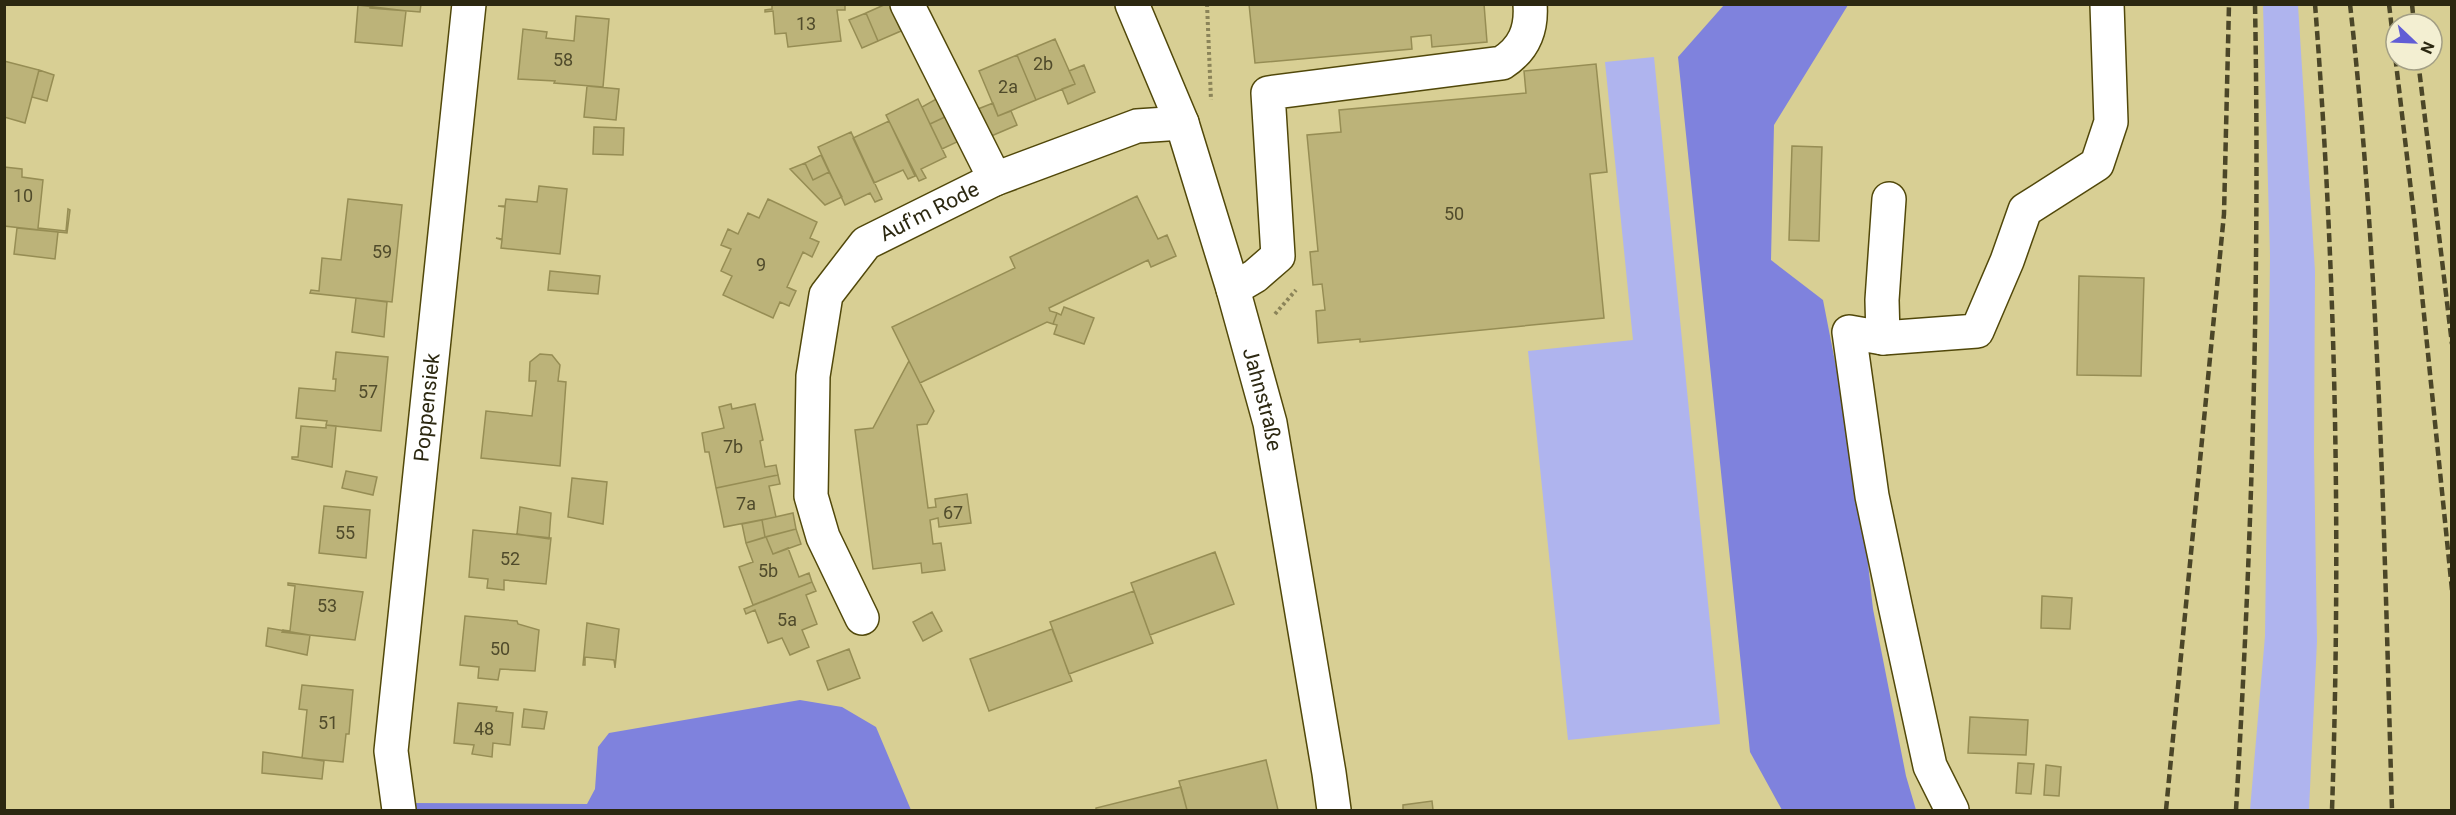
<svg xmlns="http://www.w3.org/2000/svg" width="2456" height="815" font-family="Roboto,sans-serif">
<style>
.green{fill:#afb4ee}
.forest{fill:#7f82dd}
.building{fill:#bcb379;stroke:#968d54;stroke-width:1.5}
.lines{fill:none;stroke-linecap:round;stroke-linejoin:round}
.minor-casing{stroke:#51480a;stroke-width:36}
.path{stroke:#8b8459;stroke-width:4;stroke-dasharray:3 3;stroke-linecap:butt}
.minor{stroke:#fff;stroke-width:33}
.rail{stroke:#4b4628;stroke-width:4.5;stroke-dasharray:9 4.5;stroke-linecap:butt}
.labels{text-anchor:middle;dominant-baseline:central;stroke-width:4.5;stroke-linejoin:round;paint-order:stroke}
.number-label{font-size:18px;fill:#504b2b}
.street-label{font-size:21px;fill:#2c2811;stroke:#f3efd2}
</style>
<rect width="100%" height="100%" fill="#d8cf94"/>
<path class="green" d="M2263 5H2298L2315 271 2314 452 2317 641 2309 810H2250L2265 636 2270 256Z
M1654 57 1720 724 1568 740 1528 351 1633 340 1605 62Z"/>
<path class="forest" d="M1724 5H1848L1774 125 1771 260 1823 300 1860 490 1873 609 1906 776 1916 810H1782L1750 752 1678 57Z
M800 700 842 707 876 727 911 810H411L410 803 587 804 595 789 598 747 609 733Z"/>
<path class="building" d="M370 4H421L420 12 370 8Z
M772 4H845V10H837L841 41 788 47 786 33 775 34 773 11 765 12V10L772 9Z
M886 4H890L901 31 878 41 866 13Z
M1249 4H1484L1487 42 1432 47 1431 35 1411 37 1412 49 1255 63Z
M358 5 406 11 402 46 355 42Z
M866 13 878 41 862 48 849 20Z
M576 16 609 19 603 87 554 83 555 81 518 79 523 29 547 32 546 38 574 41Z
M1055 39 1075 84 1036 100 1017 55Z
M1017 55 1036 100 998 116 979 71Z
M4 61 39 70 25 123 4 117Z
M1596 64 1607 172 1590 174 1604 318 1360 342V339L1318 343 1316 311 1325 310 1322 284 1313 285 1310 252 1318 251 1307 135 1341 132 1339 110 1526 93 1524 71Z
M1084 65 1095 92 1068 104 1062 89 1075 84 1069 71Z
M39 70 54 75 47 101 32 97Z
M587 86 619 89 616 120 584 117Z
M938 98 947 116 930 124 922 107Z
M918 99 946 157 921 169 926 178 919 181 886 115Z
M993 103 998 116 1011 111 1017 125 989 137 978 109Z
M947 116 959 141 942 149 930 124Z
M889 121 915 176 908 179 903 170 874 183 853 138Z
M594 127 624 128 623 155 593 154Z
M851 132 882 199 875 202 870 193 845 205 818 147Z
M1792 146 1822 147 1819 241 1789 240Z
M821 155 829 172 813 180 805 163Z
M805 163 813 180 829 172 842 197 825 205 790 169Z
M4 167 22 169V177L43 180 38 228 66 231 68 209 70 210 67 233 4 226Z
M539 186 567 189 560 254 501 248 502 240 496 238 502 239 505 207 498 206H505L506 199 537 202Z
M1137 196 1158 239 1167 235 1176 256 1151 267 1148 260 1049 308 1050 311 1057 313 1053 324 1047 322 920 383 892 327 1015 268 1010 257Z
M348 199 402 205 392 302 310 293 311 290 319 291 322 258 341 260Z
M768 199 817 222 810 238 819 242 812 257 803 252 787 287 796 291 789 306 780 302 773 318 723 295 732 276 721 271 731 249 721 245 728 229 738 234 748 213 759 218Z
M17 228 58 232 55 259 14 254Z
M550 271 600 276 598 294 548 290Z
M2079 276 2144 278 2141 376 2077 375Z
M356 298 387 302 384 337 352 332Z
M1064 307 1094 318 1084 344 1054 334 1057 325 1053 324 1057 313 1061 315Z
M336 352 388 357 381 431 326 425 327 421 296 418 299 388 335 391 336 379H333Z
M540 354 552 355 560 365 558 381 566 382 560 466 481 458 486 411 532 416 536 381H529L530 362Z
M909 361 934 411 927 424 917 425 928 508 936 507 935 499 967 494 971 523 939 527 938 518 930 520 933 544 941 543 945 570 922 573 921 563 873 569 855 430 873 428Z
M731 404 732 409 755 404 763 440 760 441 765 467 776 465 778 475 716 488 709 452H705L702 433 724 428 719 407Z
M326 425 336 426 332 467 292 459V457H298L301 426 326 428Z
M346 471 377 477 373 495 342 488Z
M778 475 780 484 769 486 776 517 724 527 716 488Z
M572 478 607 482 603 524 568 517Z
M324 506 370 510 366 558 319 553Z
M520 507 551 513 549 539 517 534Z
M793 513 796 529 765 537 762 520Z
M762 520 765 537 746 543 742 524Z
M796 529 801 544 773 554 766 537Z
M473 530 551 538 546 584 504 580V590L487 588 488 579 469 577Z
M766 537 773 554 788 548 799 577 809 573 812 582 753 605 739 567 753 562 746 543Z
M1215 552 1234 604 1150 635 1131 583Z
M812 582 816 591 806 595 817 624 802 630 809 647 790 655 782 638 768 643 755 610 746 614 744 609Z
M288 583 363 592 355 640 282 632 283 630 290 631 295 586 288 585Z
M1134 591 1153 643 1069 674 1050 622Z
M2042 596 2072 598 2070 629 2041 628Z
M932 612 942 631 923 641 913 622Z
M465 616 517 621 518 624 539 630 535 671 500 669 498 680 478 678 479 667 460 665Z
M587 623 619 629 615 668 614 660 585 657V665H583Z
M268 628 310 635 307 655 266 646Z
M1052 629 1072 681 989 711 970 659Z
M849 649 860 678 828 690 817 661Z
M302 685 353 690 349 734H346L343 762 302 758 307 710 299 709Z
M458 703 497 707 496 711 513 713 510 745 493 743 492 757 472 754 474 745 454 743Z
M524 709 547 712 544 729 522 727Z
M1970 717 2028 720 2026 755 1968 753Z
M263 752 324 761 322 779 262 773Z
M1266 760 1278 810H1187L1179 781Z
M2018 763 2034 764 2031 794 2016 793Z
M2046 765 2061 767 2059 796 2044 795Z
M1181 787 1187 810H1096V808Z
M1432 801 1433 810H1403V805Z"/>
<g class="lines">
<g class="minor-casing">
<g id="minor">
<path d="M907 4 995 179"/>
<path id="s1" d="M1132 4 1182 123 1233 289 1270 423 1329 773 1334 810"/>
<path d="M1889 199 1882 300 1883 338 1849 332 1872 496 1895 605 1930 766 1952 810"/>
<path d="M1233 289 1255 276 1278 256 1268 93 1502 63C1524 49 1532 30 1530 4"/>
<path d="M1883 338 1977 331 2007 261 2025 210 2097 164 2111 122 2107 4"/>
<path id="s2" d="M862 618 823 537 811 496 813 376 826 295 866 243 995 179 1137 126 1182 123"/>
<path id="s3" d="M399 810 391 751 469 4"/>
</g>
</g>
<path class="path" d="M1207 4 1211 100
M1275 314 1296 290"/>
<use href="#minor" class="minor"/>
<path class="rail" d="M2315 4C2336 275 2341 540 2332 810
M2350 4C2380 272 2384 542 2392 810
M2389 4 2414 216 2452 590
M2412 4 2414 24
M2418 60 2452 344
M2166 810 2224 214 2229 4
M2236 810C2252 542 2260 273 2255 4"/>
</g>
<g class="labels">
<g class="number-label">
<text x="806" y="23">13</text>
<text x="563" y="59">58</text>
<text x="1043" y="63">2b</text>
<text x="1008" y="86">2a</text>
<text x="23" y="195">10</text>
<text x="1454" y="213">50</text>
<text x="382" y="251">59</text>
<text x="761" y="264">9</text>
<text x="368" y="391">57</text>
<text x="733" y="446">7b</text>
<text x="746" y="503">7a</text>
<text x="953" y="512">67</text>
<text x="345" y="532">55</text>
<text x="510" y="558">52</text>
<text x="768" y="570">5b</text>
<text x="327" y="605">53</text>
<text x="787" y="619">5a</text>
<text x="500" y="648">50</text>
<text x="328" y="722">51</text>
<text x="484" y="728">48</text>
</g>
<g class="street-label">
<text stroke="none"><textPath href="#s2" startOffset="471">Auf'm Rode</textPath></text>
<text stroke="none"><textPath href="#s1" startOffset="417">Jahnstraße</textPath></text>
<text stroke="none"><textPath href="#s3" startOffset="405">Poppensiek</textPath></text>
</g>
</g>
<rect width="2456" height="815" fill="none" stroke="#2c2811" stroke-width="12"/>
<g transform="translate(2414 42) rotate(113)"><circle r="28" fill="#f3efd2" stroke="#a39f85" stroke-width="1.5"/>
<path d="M0-4.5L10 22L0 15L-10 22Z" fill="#615dd5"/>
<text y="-9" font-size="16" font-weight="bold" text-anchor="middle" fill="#2c2811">N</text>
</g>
</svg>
